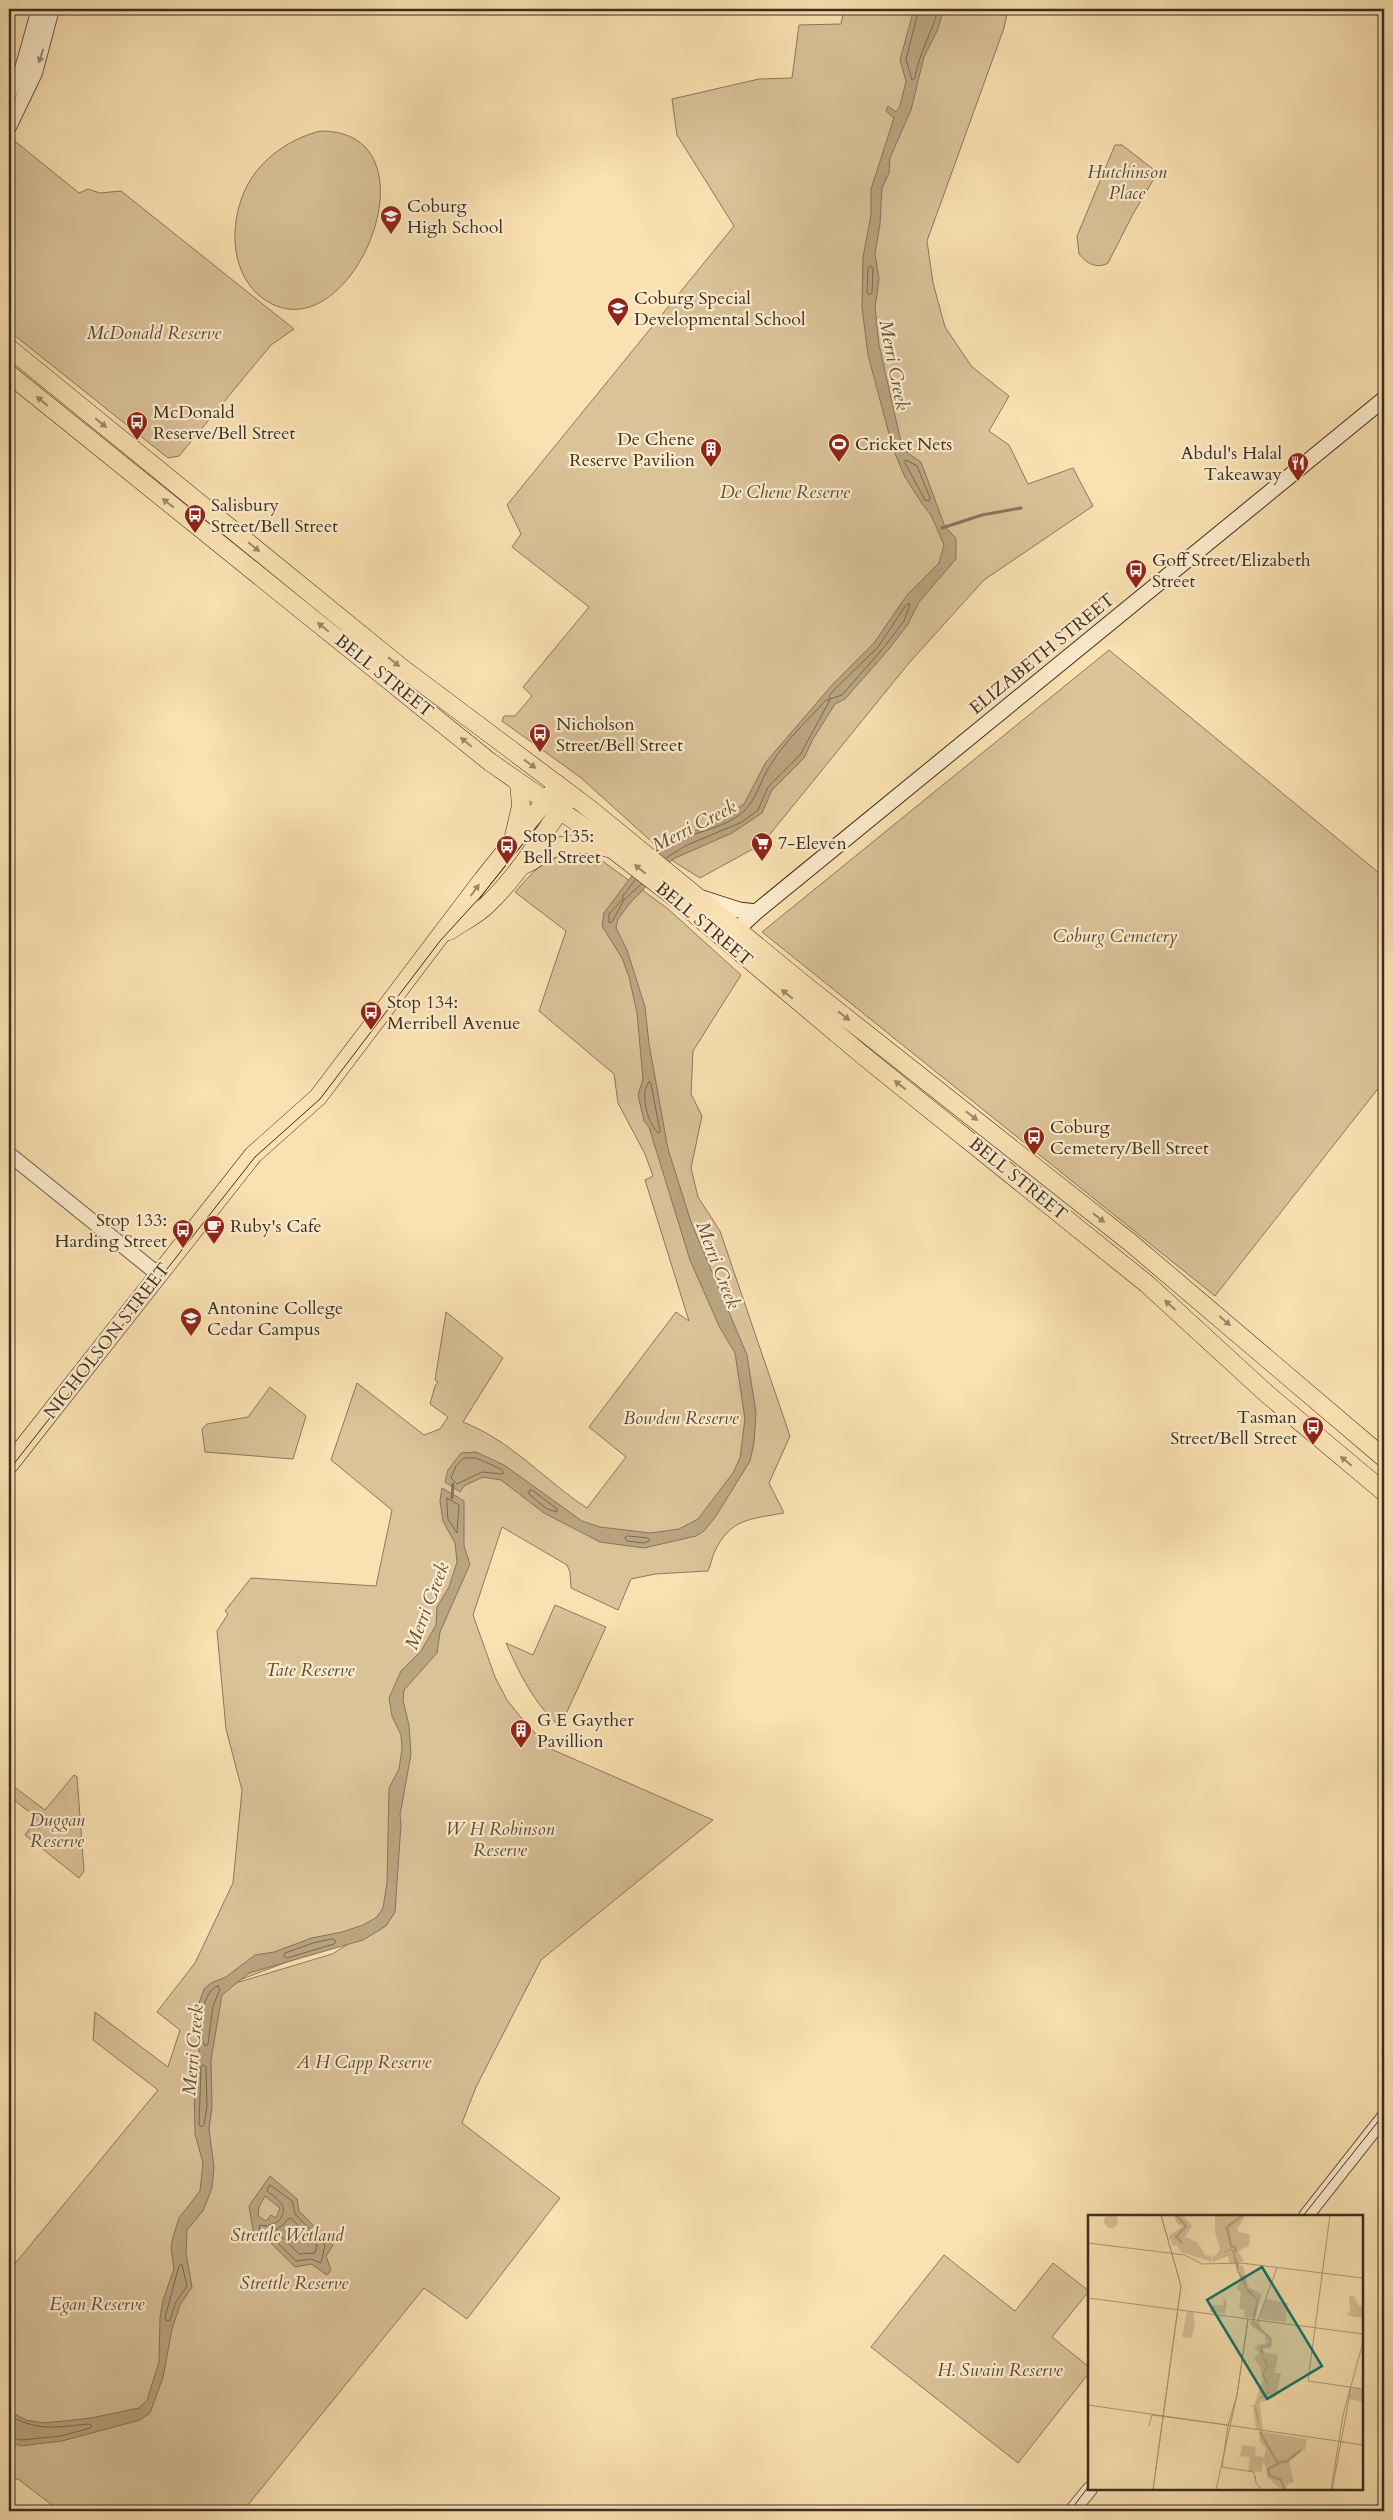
<svg xmlns="http://www.w3.org/2000/svg" width="1393" height="2520" font-family="Cardo,serif">
<style>
.green{fill:#dac299;stroke:#8c785e;fill-rule:evenodd}
.water{fill:#baa480;stroke:#88745a;fill-rule:evenodd}
.lines{fill:none;stroke-linecap:round;stroke-linejoin:round}
.shore{stroke:#7c6851;stroke-width:1}
.stream{stroke:#88745a;stroke-width:3}
.tertiary-casing{stroke:#6c5a46;stroke-width:16}
.secondary-casing{stroke:#3d2d22;stroke-width:17}
.primary-casing{stroke:#3d2d22;stroke-width:19}
.trunk-casing{stroke:#3d2d22;stroke-width:19}
.tertiary{stroke:#fceccc;stroke-width:14}
.secondary{stroke:#fceccc;stroke-width:15}
.primary{stroke:#fae1b1;stroke-width:18}
.trunk{stroke:#fae1b1;stroke-width:18}
.tram{stroke:#3d2d22;stroke-width:1}
.oneway{fill:#9c8c77}
.oneway2{fill:#9c876a}
.labels{text-anchor:middle;dominant-baseline:central;stroke-width:4.5;stroke-linejoin:round;paint-order:stroke}
.park-label{font-size:18px;font-style:italic;fill:#5c4b3a;stroke:#fceccc}
.poi-label{font-size:18px;fill:#3d2d22;stroke:#fceccc;text-anchor:start}
.street-label{font-size:18px;fill:#3d2d22;stroke:#fceccc}
.water-label{font-size:19px;font-style:italic;fill:#62513e;stroke:#fceccc}
.inset-river{fill:none;stroke:#baa480;stroke-width:2.5}
.inset-road{fill:none;stroke:#ae9978;stroke-width:1}
.view{fill:#0f766e;fill-opacity:0.15;stroke:#0f766e;stroke-width:2.5}
.inset-edge{fill:none;stroke:#3d2d22;stroke-width:2.5}
</style>
<rect width="100%" height="100%" fill="#fae1b1"/>
<filter id="stains"><feTurbulence type="fractalNoise" baseFrequency=".004" numOctaves="4"/><feColorMatrix values="0 0 0 0 .2 0 0 0 0 .09 0 0 0 0 .02 0 0 0 .5 -.17"/></filter>
<radialGradient id="worn" r=".72"><stop offset=".6" stop-color="#630" stop-opacity="0"/><stop offset="1" stop-color="#630" stop-opacity=".3"/></radialGradient>
<path class="green" d="M844 9H1008L1004 28 927 241 933 283 945 327 972 367 1009 396 989 431 1009 445 1028 484 1073 468 1093 506 984 580 909 663 762 844 700 878 673 861 580 777 502 721 504 716H515L532 696 523 687 589 607 512 547 521 534 507 505 734 226 677 135 672 99 759 79 792 78 799 25 841 24Z
M321 131C446 131 348 365 261 297 227 270 229 214 251 179 266 155 294 137 321 131Z
M11 138 79 193 88 189 100 193 121 191 294 329 271 345 179 456 168 458 9 331V141Z
M1115 145H1122L1153 169 1155 177 1133 214 1108 263C1097 269 1087 264 1079 254L1077 236Z
M1109 650 1384 877V1081L1215 1296 762 932Z
M570 852H590L667 908 741 975 693 1051 691 1094 702 1116 691 1168 698 1197 720 1231 790 1436 769 1483 784 1513C751 1519 730 1518 714 1553 712 1558 711 1564 708 1571L655 1574 631 1579 618 1610 571 1588 570 1572 567 1565 502 1527 473 1615 495 1677 507 1700 527 1725 551 1749 713 1820 541 1960 476 2087 462 2123 560 2198 467 2319 424 2288 243 2511H60L18 2479 9 2480V2271L158 2090 93 2040 95 2012 168 2067 180 2030 157 2012 195 1963 233 1883 242 1790 226 1729 217 1631 228 1614 225 1611 251 1578 376 1586 392 1510 331 1460 357 1383 424 1435 440 1429 448 1417 430 1404 435 1386 438 1382 435 1380 446 1312 503 1358 463 1422C512 1441 544 1480 587 1508L626 1457 589 1427 676 1312 689 1321 645 1180 653 1176 645 1154 618 1103 614 1074 539 1011 566 931 515 892C532 873 544 858 570 852ZM371 1930 332 1954 229 1985V1984Z
M270 1387 306 1416 293 1459 205 1452 202 1429 207 1424 248 1417Z
M555 1605 606 1627 560 1727C534 1703 520 1675 506 1643L533 1655Z
M74 1775 77 1777 84 1871 79 1878 25 1835 37 1818 9 1796V1783L45 1810Z
M944 2255 1015 2311 1053 2263 1089 2291 1052 2337 1089 2367V2373L1018 2463 871 2347Z"/>
<path class="water" d="M914 9H944L937 31 924 57 911 110 890 158 889 173 882 188 880 224 875 254 879 279 875 308 879 345 902 446 909 454 921 462 945 527 956 538V559L919 602 908 624 889 649 845 699 835 704 813 739 804 758 772 790 762 813 732 833 673 859 630 903 618 919 616 928 627 950 645 1007 649 1044 668 1149 680 1187 691 1222 747 1355 756 1413 754 1443 750 1461 716 1516 704 1531 696 1536 644 1548 600 1542 544 1513 501 1480 483 1477 464 1486 460 1492 445 1482 448 1470 461 1453 476 1452 504 1465 582 1521 600 1527 651 1533 679 1529 698 1519 733 1473 740 1458 745 1419 735 1353 719 1326 690 1260 649 1127 644 1121 638 1095 643 1079 637 1013 629 977 622 958 602 926 604 913 631 877 660 847 682 833 698 830 716 822 744 804 766 762 832 685 874 643 907 595 939 563 944 545 931 515 923 505 905 477 893 449 868 355 862 307 863 257 871 215V189L894 118 886 111 888 106 896 112 900 106 906 81 900 60Z
M442 1488 464 1501V1546L470 1564 440 1632 437 1653 404 1690 403 1700 409 1725 411 1754 400 1815 401 1824 395 1912 386 1926 363 1940 249 1973 222 1995 211 2060 212 2107 209 2129 214 2167 212 2188 203 2211 187 2230 186 2253 192 2287 180 2305 172 2329 163 2377 150 2413 140 2420 62 2441 20 2446 9 2441V2411L26 2420 45 2423 91 2418 139 2408 147 2400 159 2362 160 2318 163 2300 174 2269 171 2248 173 2237 179 2218 200 2191 203 2163 195 2134 194 2085 199 2052 197 2018 199 2003 204 1989 211 1983 226 1977 255 1955 274 1952 312 1938 342 1932 363 1925 377 1917 383 1908 387 1883 389 1788 399 1769 402 1749 401 1735 392 1716 389 1698 401 1671 421 1651 436 1625 437 1607 449 1587 457 1562 455 1543 443 1521 440 1501Z
M270 2176 297 2199 299 2211 333 2245 326 2256 331 2270 327 2275 311 2264 295 2267 265 2237 254 2235 249 2206ZM265 2196 280 2208 276 2218 271 2215 266 2221 258 2216 259 2207Z"/>
<g class="lines">
<path class="shore" d="M919 9 906 59 912 80 915 78C919 53 932 33 938 9
M870 266 873 268 872 293 870 295 867 293 868 269Z
M906 460 917 466 930 498 929 501 925 500 905 463Z
M910 604 904 621 885 646 842 695 830 699 829 696 835 689 878 647 906 605Z
M660 853C683 829 723 834 747 808 758 795 762 777 771 764 786 740 807 721 826 700H830L800 755 768 787 758 810 742 822 685 846 666 858
M635 880 623 896V899L609 914V923L612 922 624 900 641 884
M649 1082 651 1084 660 1131 659 1133C648 1126 639 1092 649 1082Z
M464 1458H476L501 1469 504 1473 501 1474 482 1472 457 1484 451 1478 456 1466Z
M532 1490 557 1509V1512L547 1509 529 1494V1491Z
M447 1498 459 1505 457 1533 448 1519Z
M628 1536 648 1538 650 1540 644 1543 627 1541 625 1538Z
M333 1939 336 1941 334 1944 287 1958 284 1956 285 1953 313 1943Z
M218 1986 220 1989 213 2006 208 2044 205 2046C197 2033 201 1991 218 1986Z
M204 2065 206 2067 207 2106 204 2125 202 2127 199 2125 201 2067Z
M270 2185 292 2201 295 2214 325 2245 321 2263 311 2259 296 2261 268 2233 259 2230 260 2225 267 2226 279 2221C289 2206 280 2201 267 2191Z
M288 2219 291 2218 317 2245 315 2253 299 2254 277 2232V2229L283 2225Z
M182 2265 187 2286 176 2302 170 2320 167 2321 165 2318 179 2266Z
M9 2415C37 2432 58 2427 89 2424L92 2426 90 2428 61 2436 21 2440 9 2437"/>
<path class="stream" d="M942 528 982 515 1021 508
M452 1498 453 1484"/>
<g class="tertiary-casing">
<path id="tertiary" d="M9 94 22 69 39 9
M9 127 35 73 52 9
M9 1154 159 1275
M1306 2216 1384 2117
M1072 2511 1090 2489"/>
</g>
<g class="secondary-casing">
<path id="secondary" d="M702 898 739 910 756 912
M730 936 756 912 1384 399"/>
</g>
<g class="primary-casing">
<path id="primary" d="M514 836 521 806 519 783
M526 864C534 861 539 855 547 851 569 840 590 844 613 849
M449 931C462 922 476 916 487 905 521 873 544 831 571 795
M9 1465 253 1155 318 1097 483 879 558 785"/>
</g>
<g class="trunk-casing">
<path id="trunk" d="M9 348 402 668 590 809 806 986 1131 1243 1384 1458
M9 374 490 762 581 825 678 900 866 1058 1147 1284 1267 1394 1384 1492"/>
</g>
<use href="#tertiary" class="tertiary"/>
<use href="#secondary" class="secondary"/>
<use href="#primary" class="primary"/>
<use href="#trunk" class="trunk"/>
<path class="tram" d="M9 1470 255 1157 320 1099 440 941 482 895 538 825
M1303 2216 1384 2114
M1070 2511 1089 2486"/>
</g>
<defs><path id="oneway-solid" d="M-6-.8H1V-3.2L6.5 0L1 3.2V.8H-6Z" transform="scale(1.25)"/></defs>
<use class="oneway" href="#oneway-solid" transform="translate(41 56) rotate(108)"/>
<g class="oneway2">
<use href="#oneway-solid" transform="translate(42 401) rotate(-141)"/>
<use href="#oneway-solid" transform="translate(101 423) rotate(39)"/>
<use href="#oneway-solid" transform="translate(168 503) rotate(-142)"/>
<use href="#oneway-solid" transform="translate(254 547) rotate(39)"/>
<use href="#oneway-solid" transform="translate(323 627) rotate(-141)"/>
<use href="#oneway-solid" transform="translate(394 662) rotate(39)"/>
<use href="#oneway-solid" transform="translate(466 742) rotate(-140)"/>
<use href="#oneway-solid" transform="translate(530 764) rotate(36)"/>
<use href="#oneway-solid" transform="translate(640 869) rotate(-141)"/>
<use href="#oneway-solid" transform="translate(475 890) rotate(-54)"/>
<use href="#oneway-solid" transform="translate(787 994) rotate(-141)"/>
<use href="#oneway-solid" transform="translate(844 1016) rotate(38)"/>
<use href="#oneway-solid" transform="translate(900 1085) rotate(-142)"/>
<use href="#oneway-solid" transform="translate(972 1116) rotate(38)"/>
<use href="#oneway-solid" transform="translate(1099 1218) rotate(38)"/>
<use href="#oneway-solid" transform="translate(1170 1305) rotate(-138)"/>
<use href="#oneway-solid" transform="translate(1225 1321) rotate(41)"/>
<use href="#oneway-solid" transform="translate(1346 1461) rotate(-141)"/>
</g>
<defs>
<g id="school-pin" transform="scale(1.125)"><path d="M0 17L-7.5 6A9.5 9.5 0 1 1 7.5 6Z" fill="#8f2418" stroke="#fceccc"/><path d="M0-5L7-2L0 1L-7-2ZM-4 1L0 2.5L4 1V4Q0 6-4 4Z" fill="#fff"/></g>
<g id="bus-pin" transform="scale(1.125)"><path d="M0 17L-7.5 6A9.5 9.5 0 1 1 7.5 6Z" fill="#8f2418" stroke="#fceccc"/><path d="M-5-6H5V4H4V6H2V4H-2V6H-4V4H-5ZM-3.5-4V0h7V-4ZM-3.5 1.2v1.5H-2V1.2ZM2 1.2v1.5H3.5V1.2Z" fill="#fff"/></g>
<g id="stadium-pin" transform="scale(1.125)"><path d="M0 17L-7.5 6A9.5 9.5 0 1 1 7.5 6Z" fill="#8f2418" stroke="#fceccc"/><path d="M0-5a6.5 5 0 1 0 0 10a6.5 5 0 1 0 0-10ZM-3.5-1.8h7v3.6h-7Z" fill="#fff"/></g>
<g id="building-pin" transform="scale(1.125)"><path d="M0 17L-7.5 6A9.5 9.5 0 1 1 7.5 6Z" fill="#8f2418" stroke="#fceccc"/><path d="M-4-6H4V6H1V3H-1V6H-4ZM-2.5-4.3h1.7v1.8h-1.7ZM.8-4.3h1.7v1.8H.8ZM-2.5-1h1.7V.8h-1.7ZM.8-1h1.7V.8H.8Z" fill="#fff"/></g>
<g id="restaurant-pin" transform="scale(1.125)"><path d="M0 17L-7.5 6A9.5 9.5 0 1 1 7.5 6Z" fill="#8f2418" stroke="#fceccc"/><path d="M-5-6h1v4h1v-4h1v4h1v-4h1v5L-1.5 .5V6h-2V.5L-5-1ZM5-6V6H3V1.5H1.5Q1.5-4 5-6Z" fill="#fff"/></g>
<g id="supermarket-pin" transform="scale(1.125)"><path d="M0 17L-7.5 6A9.5 9.5 0 1 1 7.5 6Z" fill="#8f2418" stroke="#fceccc"/><path d="M-6-5.5h2.5l.6 2H6L4.5 2H-2.5L-4.4-4H-6ZM-1.5 3.2a1.3 1.3 0 1 0 .1 0ZM3 3.2a1.3 1.3 0 1 0 .1 0Z" fill="#fff"/></g>
<g id="cafe-pin" transform="scale(1.125)"><path d="M0 17L-7.5 6A9.5 9.5 0 1 1 7.5 6Z" fill="#8f2418" stroke="#fceccc"/><path d="M-5.5-4.5H6V0H3Q3 3.5 0 3.5H-2.5Q-5.5 3.5-5.5 0ZM3-3.2v2h1.7v-2ZM-6 4.5H4V6H-6Z" fill="#fff"/></g>
</defs>
<g fill-rule="evenodd">
<use href="#school-pin" x="391" y="216"/>
<use href="#school-pin" x="618" y="308"/>
<use href="#bus-pin" x="137" y="422"/>
<use href="#stadium-pin" x="839" y="444"/>
<use href="#building-pin" x="711" y="449"/>
<use href="#restaurant-pin" x="1298" y="463"/>
<use href="#bus-pin" x="195" y="515"/>
<use href="#bus-pin" x="1136" y="570"/>
<use href="#bus-pin" x="540" y="734"/>
<use href="#supermarket-pin" x="762" y="843"/>
<use href="#bus-pin" x="507" y="846"/>
<use href="#bus-pin" x="371" y="1012"/>
<use href="#bus-pin" x="1034" y="1137"/>
<use href="#cafe-pin" x="214" y="1226"/>
<use href="#bus-pin" x="183" y="1230"/>
<use href="#school-pin" x="191" y="1318"/>
<use href="#bus-pin" x="1313" y="1427"/>
<use href="#building-pin" x="521" y="1730"/>
</g>
<g class="labels">
<g class="park-label">
<text x="1127" y="172">Hutchinson<tspan x="1127" dy="21">Place</tspan></text>
<text x="154" y="333">McDonald Reserve</text>
<text x="785" y="492">De Chene Reserve</text>
<text x="1115" y="936">Coburg Cemetery</text>
<text x="681" y="1418">Bowden Reserve</text>
<text x="310" y="1670">Tate Reserve</text>
<text x="57" y="1820">Duggan<tspan x="57" dy="21">Reserve</tspan></text>
<text x="500" y="1829">W H Robinson<tspan x="500" dy="21">Reserve</tspan></text>
<text x="364" y="2062">A H Capp Reserve</text>
<text x="287" y="2235">Strettle Wetland</text>
<text x="294" y="2283">Strettle Reserve</text>
<text x="97" y="2304">Egan Reserve</text>
<text x="1000" y="2370">H. Swain Reserve</text>
</g>
<g class="poi-label">
<text x="407" y="206">Coburg<tspan x="407" dy="21">High School</tspan></text>
<text x="634" y="298">Coburg Special<tspan x="634" dy="21">Developmental School</tspan></text>
<text x="153" y="412">McDonald<tspan x="153" dy="21">Reserve/Bell Street</tspan></text>
<text x="695" y="439" text-anchor="end">De Chene<tspan x="695" dy="21">Reserve Pavilion</tspan></text>
<text x="855" y="444">Cricket Nets</text>
<text x="1282" y="453" text-anchor="end">Abdul's Halal<tspan x="1282" dy="21">Takeaway</tspan></text>
<text x="211" y="505">Salisbury<tspan x="211" dy="21">Street/Bell Street</tspan></text>
<text x="1152" y="560">Goff Street/Elizabeth<tspan x="1152" dy="21">Street</tspan></text>
<text x="556" y="724">Nicholson<tspan x="556" dy="21">Street/Bell Street</tspan></text>
<text x="523" y="836">Stop 135:<tspan x="523" dy="21">Bell Street</tspan></text>
<text x="778" y="843">7-Eleven</text>
<text x="387" y="1002">Stop 134:<tspan x="387" dy="21">Merribell Avenue</tspan></text>
<text x="1050" y="1127">Coburg<tspan x="1050" dy="21">Cemetery/Bell Street</tspan></text>
<text x="167" y="1220" text-anchor="end">Stop 133:<tspan x="167" dy="21">Harding Street</tspan></text>
<text x="230" y="1226">Ruby's Cafe</text>
<text x="207" y="1308">Antonine College<tspan x="207" dy="21">Cedar Campus</tspan></text>
<text x="1297" y="1417" text-anchor="end">Tasman<tspan x="1297" dy="21">Street/Bell Street</tspan></text>
<text x="537" y="1720">G E Gayther<tspan x="537" dy="21">Pavillion</tspan></text>
</g>
<g class="street-label">
<text transform="translate(1042 654) rotate(-39)">ELIZABETH STREET</text>
<text transform="translate(384 676) rotate(39)">BELL STREET</text>
<text transform="translate(704 924) rotate(40)">BELL STREET</text>
<text transform="translate(1018 1179) rotate(39)">BELL STREET</text>
<text transform="translate(107 1341) rotate(-52)">NICHOLSON STREET</text>
</g>
<g class="water-label">
<text transform="translate(894 365) rotate(79)">Merri Creek</text>
<text transform="translate(694 826) rotate(-27)">Merri Creek</text>
<text transform="translate(718 1265) rotate(69)">Merri Creek</text>
<text transform="translate(427 1606) rotate(-69)">Merri Creek</text>
<text transform="translate(193 2050) rotate(-85)">Merri Creek</text>
</g>
</g>
<g transform="translate(1088 2215)">
<rect width="275" height="275" fill="#fae1b1"/>
<path d="M16 6a7 7 0 1 1 14 0a7 7 0 1 1-14 0ZM85 0 96 1 104 11 97 22 109 27 117 40 123 41 124 47 93 37 89 30 85 31 81 21 95 11 90 10ZM127 0H158L149 14 150 17 162 19 161 31 150 36 156 46 142 49 140 41 125 47 124 41 128 40 132 34 127 17ZM147 50 155 51 161 73 174 79 167 103 156 102 157 95 151 93 153 77 148 73 153 66ZM261 81H266L270 90 275 91V103L261 101 259 98 262 96ZM136 82 139 88 137 99 122 97 123 90H135ZM178 84 200 88 198 107 171 104ZM99 96 105 97 107 111 103 123 94 122ZM161 106H171L174 115 184 123V130L182 134 175 133 176 137 190 140 187 158H193L188 181 172 188 175 216 168 215 165 192 159 191 166 190 175 164 170 162H174L173 154 166 143 171 138 166 131H170L168 126 171 130 178 128 177 120 164 112ZM265 173 275 175V187L261 184ZM171 216 219 224 217 236 213 235 201 246 206 267 200 269 198 273 201 275H187L191 273 180 263 176 245 173 257 160 256 162 242 152 241 154 230 168 232 167 241 176 242 178 233 172 227Z" fill="#dac299"/>
<path d="M143 34 148 37 146 38 151 50 150 56 156 62 158 72 170 84 168 99 165 107 181 121 183 125V129L181 131 173 133 175 136V142L177 144 180 151 175 159 179 166 182 177 178 181 171 184 167 192 169 196 172 215 166 192 171 183 182 176 174 159 179 151 175 143 172 132 181 130 183 125 164 107 169 84 160 77 149 56 144 35 134 38Z" fill="#baa480"/>
<path class="inset-river" d="M88 0 98 11 88 22 94 28M148 37 147 32 143 31 139 12 155 0M172 217 190 249 180 254 181 260 193 265 197 275M190 247H198L213 235"/>
<path class="inset-road" d="M242 0 220 166 275 174M0 28 97 40 114 49 153 48 275 63M0 83 275 119M160 103 149 180 140 211 134 252 166 257 167 263M170 105 189 53M0 190 256 227M61 211 64 200 140 210M254 227 275 230M167 261 168 268 174 275M65 275 93 71 73 0M65 275 93 71 73 0M128 275 149 180 160 105M243 275 255 200 275 127M244 275 263 173"/>
<path class="view" d="M174 52 234 151 179 184 119 85Z"/>
<rect width="275" height="275" class="inset-edge"/>
</g>
<rect width="1393" height="2520" fill="none" stroke="#fae1b1" stroke-width="30"/>
<rect x="10" y="10" width="1373" height="2500" fill="none" stroke="#3d2d22" stroke-width="2.5"/>
<rect x="15" y="15" width="1363" height="2490" fill="none" stroke="#3d2d22"/>
<rect width="100%" height="100%" filter="url(#stains)"/>
<rect width="100%" height="100%" fill="url(#worn)"/>
</svg>
